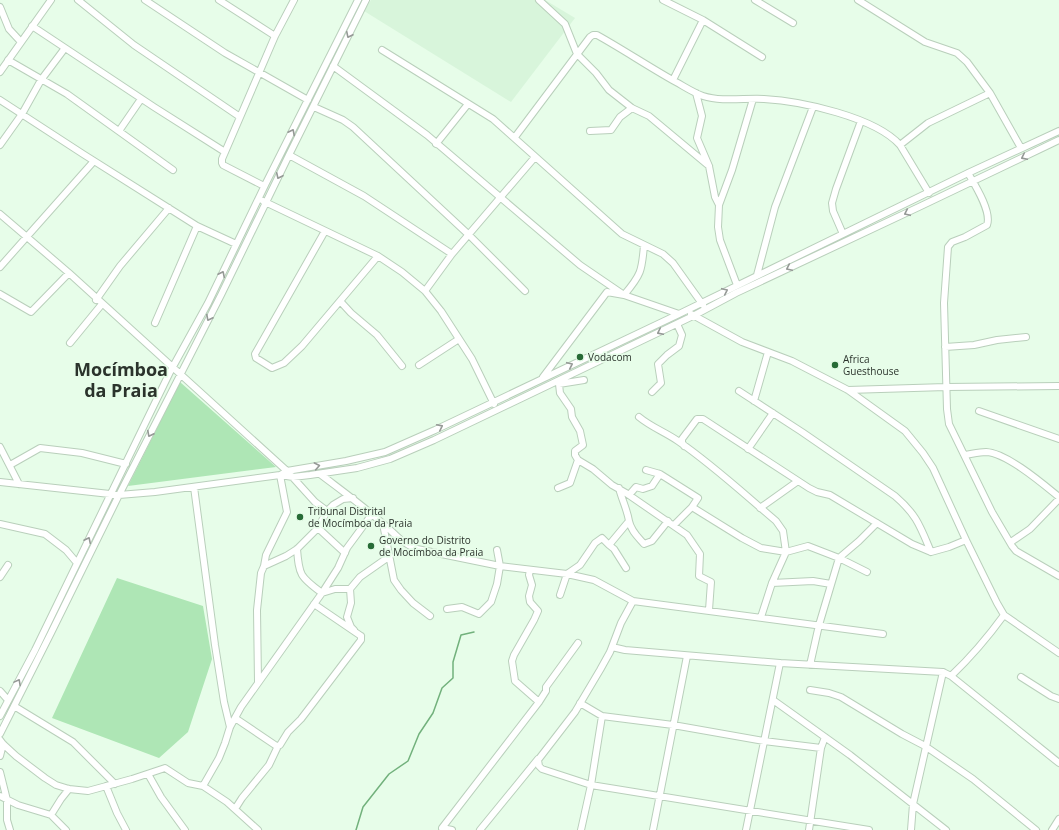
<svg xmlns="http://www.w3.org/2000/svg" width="1059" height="830" font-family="'Open Sans',sans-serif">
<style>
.built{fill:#d8f5db}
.green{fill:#aee6b5}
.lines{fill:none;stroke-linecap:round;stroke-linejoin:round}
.stream{stroke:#72b17c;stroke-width:1.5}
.minor-casing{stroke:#b9cfbb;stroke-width:8}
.minor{stroke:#fff;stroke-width:6}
.oneway{stroke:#959996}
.poi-dot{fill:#276b36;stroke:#e7fde9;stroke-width:1.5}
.labels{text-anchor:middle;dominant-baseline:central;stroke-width:3.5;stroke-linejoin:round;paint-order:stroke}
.poi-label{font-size:10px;fill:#2b332c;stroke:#e7fde9;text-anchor:start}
.town-label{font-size:18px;font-weight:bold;fill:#2b332c;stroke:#e7fde9}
</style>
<rect width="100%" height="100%" fill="#e7fde9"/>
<path class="built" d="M371 0H545L575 18 511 102 364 11Z"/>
<path class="green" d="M180 382 276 467 128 486Z
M117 578 203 606 212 659 188 732 159 758 52 718Z"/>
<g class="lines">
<path class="stream" d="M356 830 363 807 389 774 408 761 419 734 433 713 442 688 453 678V662L461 635 474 632"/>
<g class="minor-casing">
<path id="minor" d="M78 0 134 45 240 117
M145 0 225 53 308 100
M219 0 275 36
M539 0 565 24 577 54 596 73 609 90 632 108 649 116 709 166
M663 0 703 20 762 57
M755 0 793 23
M858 0 925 42 957 53 967 62 990 93 1021 148
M0 7 9 29 21 42
M32 26 154 107 225 152
M382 50 493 119 622 234 663 254 673 263 703 305
M8 60 67 94 173 170
M333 66 427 135 580 265 624 295 679 314
M0 72 51 0
M673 80 703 20
M696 93 702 116 697 138 709 166 715 197 719 205
M0 100 83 154 197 226 236 244
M314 107 343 120 353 127 469 235 525 291
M119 131 141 99
M590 131 611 130 620 117 632 108
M515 137 590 37 593 35H597C624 50 649 67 676 82 685 87 694 93 703 96 722 102 744 98 764 99 801 101 875 117 900 145L929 193
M436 144 468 104
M0 145 22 114 41 80 65 48
M900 145 928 123 990 93
M289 155 364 196 452 254
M968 173C975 185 992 212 987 225L965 237 952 242 948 247 944 303 947 409 949 424 992 512 1012 546 1016 551 1059 576
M264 186 223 165 222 163V159L275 36 294 0
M263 201 378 256 402 272 425 291 441 311 472 359 494 404
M0 214 69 273 287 471 315 502 327 511
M325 231 255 354 256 358 272 368 284 363 302 346 378 256
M843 234 833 211 832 203 836 189 861 121
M0 267 94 161
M757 275 775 207 813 107
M737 285 720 240 718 227 719 205 732 170 753 99
M425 291 452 254 535 157
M0 294 31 312 69 273
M96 300 120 266 169 208
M340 301 351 313 377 335 402 366
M691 314 742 342 792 361 848 390 905 431 923 453 933 468 966 540 997 603 1004 615 1059 653
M155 323 197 226
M70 343 102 304
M945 347 974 345 997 340 1026 337
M419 365 459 339
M543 377 607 292 624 295C641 275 642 271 644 245
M848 390 946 387 1059 386
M739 391 802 432 895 496C917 515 920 526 931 552
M652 392 661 383 658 364 667 355 679 346 682 335 677 324
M754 401 768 352
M979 411 1059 439
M639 417C651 427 665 432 678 441 713 465 744 494 776 521L783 531 786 552 808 546 839 558 859 541 877 523
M684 446 682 442V439L697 419H703L809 488 817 492 830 495 912 544 931 552 949 547 966 540
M0 447 19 484
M748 449 773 413
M965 455C972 454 979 452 986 452 1007 453 1043 484 1059 497
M578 460 593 469 612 485 626 493 687 535 700 554 699 576 711 582 709 610
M10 465 40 448 82 453 126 464
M646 470 660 474 698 498 692 507 742 538 761 548 786 552 772 583 761 617
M320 474C341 490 362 505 381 522 395 533 399 542 417 549L500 566 567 574 594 580 633 601
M280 475 287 471 346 461 385 452 435 430 679 314 968 173 1059 131
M0 482 119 495 155 492 280 475 293 477 310 475 357 468 390 459 434 440 693 316 736 293 921 206 1059 140
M194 487 215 645 224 702 230 727
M558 488 570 483 578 460 575 455V451L583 445 580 431 572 417 571 409 560 393 559 384 584 380
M629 495 636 487 643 489 652 486 660 474
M760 508 798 481
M629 521C631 531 638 537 644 544L652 541 668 521
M0 524 45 534 66 550 77 563
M383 524 394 580 401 590 413 603 430 616
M674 525 692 507
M318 528 345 553
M1011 542 1030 529 1059 499
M609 545 614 549 626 568
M297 549C299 575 300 577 322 593L335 589H350L360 577 390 556
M264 566 266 555 287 512 280 475
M530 570 529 575 532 585 529 596 530 602 538 611 534 620 514 655 512 661 515 681 539 702
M0 577 8 565
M772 583 813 581 831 584
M350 589 351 603 347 617 351 627 354 630
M560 595 567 574 580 565 595 543 602 538 609 545 629 521C627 509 622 500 619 488
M314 604 361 636
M447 609 462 607 479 614 491 602 497 584 500 566 497 550
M612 647 625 650 780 663 943 672 951 676 1059 763
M810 665 819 625 839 558 867 572
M951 676C971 657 988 637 1004 615
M1021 677 1051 696 1059 699
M258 682 257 610 261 573 264 566 286 556 297 549 318 528 327 511 333 505 343 499 353 498
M810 690 829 693 841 697 902 734 925 746 973 779 1036 830
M0 691 8 700
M773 700 850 755 946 830
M580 703 602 716 673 725 764 741 821 748
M14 706 73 742 115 784
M0 716 35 650 170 372 208 303 266 183 358 0
M235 718 275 745 278 746 280 745 288 732 301 719 361 640V636
M0 734 51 633 119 495 221 295 289 155 366 0
M0 740 3 744 16 756 45 778 56 785 69 789 88 791 132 779 165 768 188 783 203 786 227 802 258 830
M0 756 3 744
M0 772 7 800V820L10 830
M148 774 161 797 185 830
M106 786 117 813 126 830
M203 786 219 758 225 743 230 727 241 707 322 593 338 568 347 548 372 514
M0 796 18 805 51 815 66 830
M235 809 242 798 269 765 278 746
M51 815 61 799 69 789
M452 830 442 828 539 702 546 691V687L578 643
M480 830 538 759
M581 830 591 785 602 716
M653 830 687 656
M746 830 780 663
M809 830 821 748 825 737
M869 830 591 785 542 769 539 766 538 760 575 712 600 670 610 652 621 623 633 601 883 634
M911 830 913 804 943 672
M1052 830 1059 819"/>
</g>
<use href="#minor" class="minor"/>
</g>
<defs><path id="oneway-chevron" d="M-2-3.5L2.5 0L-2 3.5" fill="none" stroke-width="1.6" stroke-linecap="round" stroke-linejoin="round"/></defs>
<g class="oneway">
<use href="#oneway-chevron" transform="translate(349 35) rotate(116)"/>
<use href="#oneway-chevron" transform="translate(292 132) rotate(-63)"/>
<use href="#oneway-chevron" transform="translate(1024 157) rotate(154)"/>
<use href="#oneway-chevron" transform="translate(279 176) rotate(115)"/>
<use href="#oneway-chevron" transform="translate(907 213) rotate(155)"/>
<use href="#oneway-chevron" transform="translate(789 268) rotate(155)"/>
<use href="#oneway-chevron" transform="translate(222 274) rotate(-64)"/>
<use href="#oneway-chevron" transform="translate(725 291) rotate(-25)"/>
<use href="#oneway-chevron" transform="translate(209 318) rotate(117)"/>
<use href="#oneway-chevron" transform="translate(660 332) rotate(154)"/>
<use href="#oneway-chevron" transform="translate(570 365) rotate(-25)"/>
<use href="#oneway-chevron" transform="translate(440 427) rotate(-26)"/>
<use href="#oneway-chevron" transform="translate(150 434) rotate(117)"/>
<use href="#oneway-chevron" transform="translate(317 466) rotate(-11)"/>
<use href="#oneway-chevron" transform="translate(88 540) rotate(-64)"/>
<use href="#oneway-chevron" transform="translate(18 682) rotate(-62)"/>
</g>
<g class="poi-dot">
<circle cx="580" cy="357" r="4"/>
<circle cx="835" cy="365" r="4"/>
<circle cx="300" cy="517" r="4"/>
<circle cx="371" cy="546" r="4"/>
</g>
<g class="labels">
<g class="poi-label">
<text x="588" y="357">Vodacom</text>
<text x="843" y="359">Africa<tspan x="843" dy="12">Guesthouse</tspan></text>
<text x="308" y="511">Tribunal Distrital<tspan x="308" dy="12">de Mocímboa da Praia</tspan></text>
<text x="379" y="540">Governo do Distrito<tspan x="379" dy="12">de Mocímboa da Praia</tspan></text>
</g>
<g class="town-label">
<text x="121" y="369">Mocímboa<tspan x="121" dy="21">da Praia</tspan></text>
</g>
</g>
</svg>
